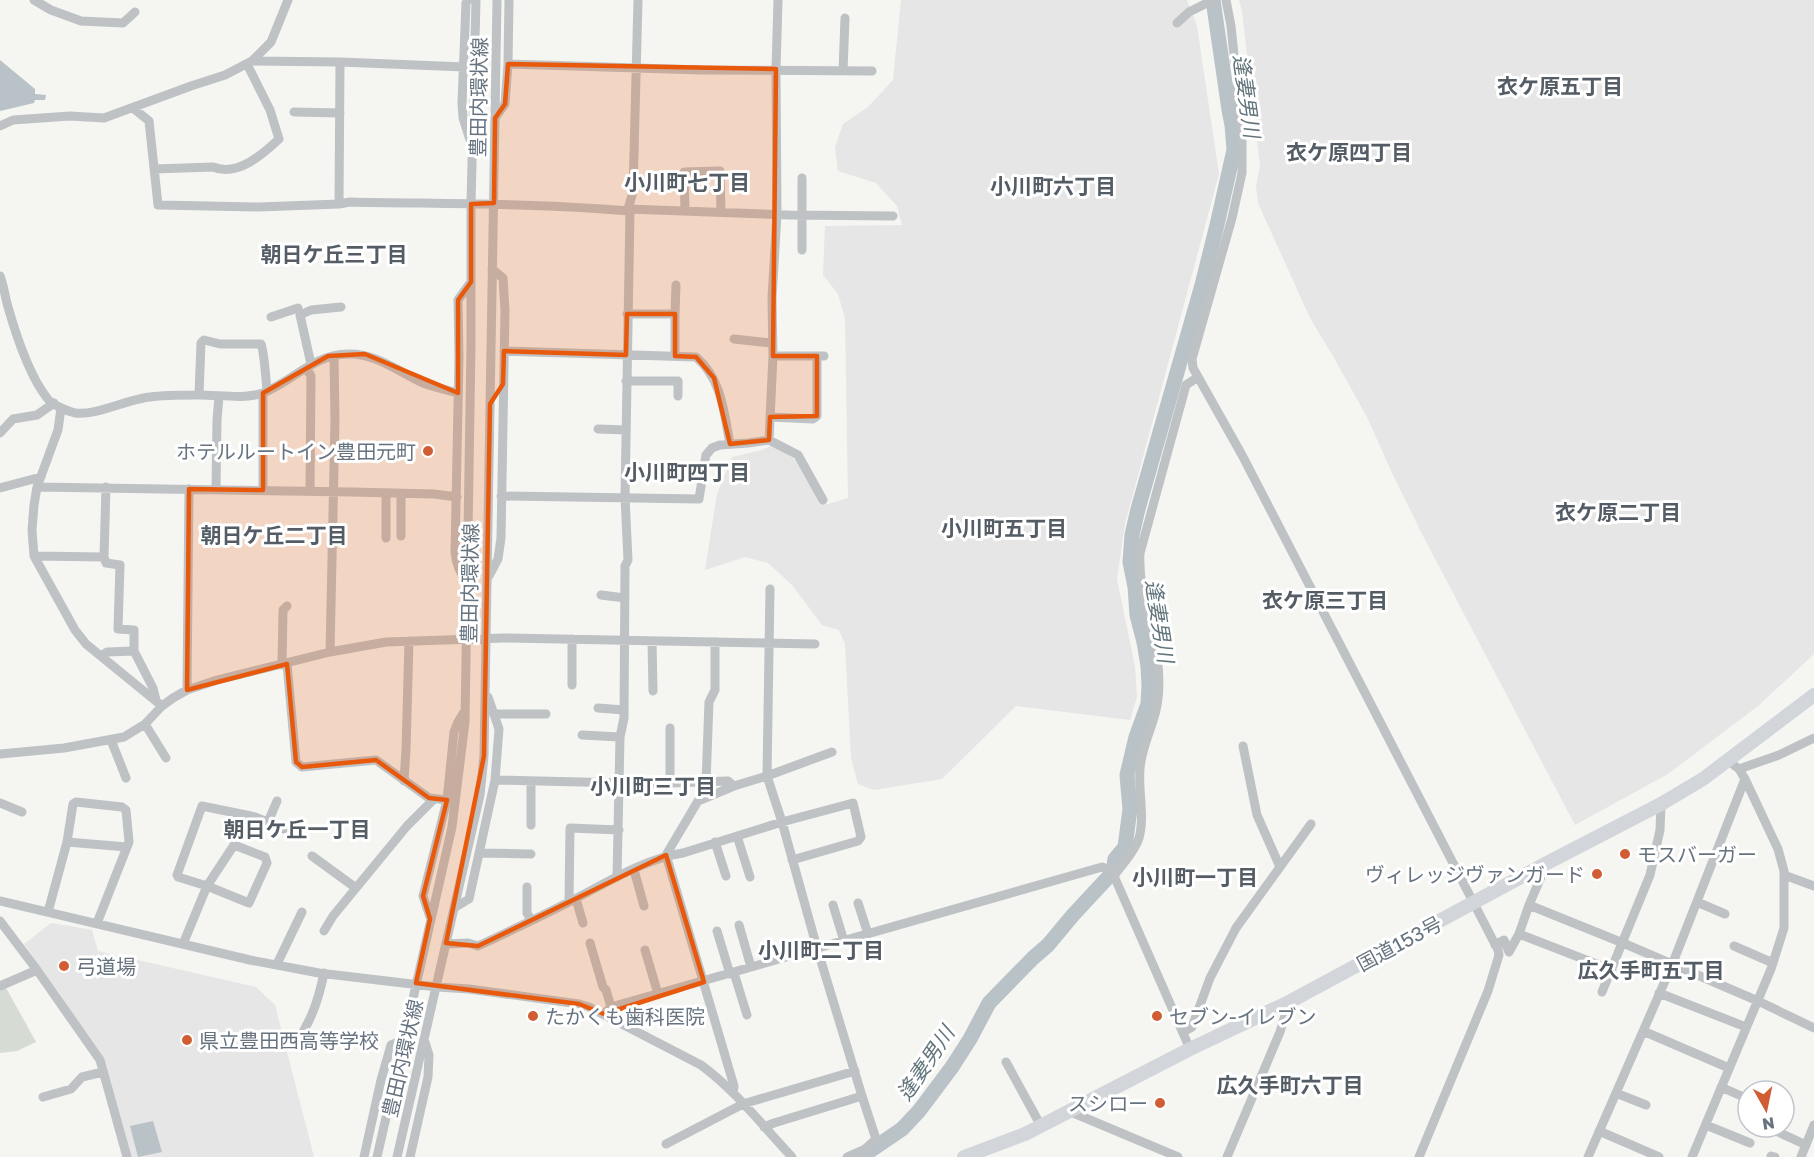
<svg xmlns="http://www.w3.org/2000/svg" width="1814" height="1157" font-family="'Golos Text','Noto Sans JP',sans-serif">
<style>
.built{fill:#e5e6e5}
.green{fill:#d6dbd3}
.water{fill:#b9c2c7}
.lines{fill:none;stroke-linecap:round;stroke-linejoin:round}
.river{stroke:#b9c2c7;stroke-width:15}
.minor{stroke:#bec2c5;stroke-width:9}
.highway{stroke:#d2d6da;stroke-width:14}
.marked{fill:#e8590c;fill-opacity:0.2;stroke:#e8590c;stroke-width:4.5;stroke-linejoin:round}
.poi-dot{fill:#d15d35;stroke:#fff;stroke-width:2}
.labels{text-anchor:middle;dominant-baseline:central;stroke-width:6;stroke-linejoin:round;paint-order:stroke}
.street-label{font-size:20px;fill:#677480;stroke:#fff}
.poi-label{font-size:20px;fill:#677480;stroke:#fff;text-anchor:start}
.neighbourhood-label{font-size:21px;font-weight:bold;fill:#545d65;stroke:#fff}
.water-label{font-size:21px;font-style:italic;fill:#63757c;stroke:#fff}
</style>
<rect width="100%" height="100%" fill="#f5f5f2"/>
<path class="built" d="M901 0H1187L1197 26 1219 174 1125 524 1117 579 1135 667 1137 697 1130 720 1016 706 942 779 874 790 858 784 851 758 845 644 839 630 822 625 792 585 768 563 745 557 705 570 717 494 732 457 762 450 773 445 803 465 825 505 848 498 845 318 838 294 823 275 825 226 902 225 897 206 876 183 838 171 835 147 843 124 868 107 893 80Z
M1239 0H1814V654L1758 706 1668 774 1575 825 1422 534 1393 475 1367 417 1333 356 1310 318 1258 203 1256 186 1260 166 1242 11Z
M51 923 92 930 98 951 256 987 275 1005 314 1157H129L104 1065 62 998 24 944Z"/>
<path class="green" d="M5 986 36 1042 17 1051 0 1053V988Z"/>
<path class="water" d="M0 60 35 89V94L46 95 45 100H35L34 103 0 111Z
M153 1121 162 1152 138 1157 130 1126Z"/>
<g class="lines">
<path class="river" d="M861 1157 902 1129 919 1111 952 1067 970 1039 989 1003 1033 958 1048 945 1073 915 1113 872 1115 859 1125 847 1130 809 1127 775 1136 737 1148 704 1149 686 1148 666 1144 642 1137 615 1135 587 1130 562 1132 535 1138 509 1202 285 1217 225 1234 150 1232 125 1229 110 1213 0"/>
<path class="minor" d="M34 0 51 10 81 21 123 23 135 12
M468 0 466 3 462 103 463 118 471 143
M1226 0 1231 26 1242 132V173L1232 218 1192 359 1193 368 1242 455 1498 950 1499 955 1488 991 1419 1157
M1177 23 1189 12 1213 0
M252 61 340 62 465 67
M508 64 701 70 872 71
M843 71 845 18
M133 108 149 121 158 205 259 207 339 204 350 202C444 204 537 203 630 211
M294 112 340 113
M495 118 505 104 508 64 509 0
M0 126 13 120 70 116 104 118 191 86 225 75 252 61 271 42 288 0
M154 169 213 167C237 177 262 155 279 139L270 110 247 64
M339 204 340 62
M628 209 789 215 893 216
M628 209 633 192 638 0
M685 210 684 172 720 171 721 212
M802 250V178
M0 276C4 286 5 297 8 307 16 335 29 375 47 398 52 405 67 411 75 413 96 416 128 399 150 397 165 395 181 395 195 395 215 394 244 400 263 393 295 380 312 355 348 354 376 353 399 372 423 383 434 387 446 390 458 393
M627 314H675V356
M675 314 676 285
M271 317 298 308
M734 339 772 343
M504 351 696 357C722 379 724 413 730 444
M773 356H824
M311 364 300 315 311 310 341 307
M306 368 311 376 310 491
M626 381H678V396
M199 395 201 343 204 340 220 344H261C264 350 266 381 267 390
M61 408 58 430 37 487 34 505 32 530 34 556 75 630 86 644 162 706
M770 417 813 419 817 416V356
M598 429 626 430
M0 433 13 419 37 415 54 403
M769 440 798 455 823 500
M37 487 352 492 434 494 457 497
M0 488 41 477
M216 490 217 420 219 396
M263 490V393
M501 496 699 499 706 455 712 448 720 445 748 443 769 440 773 356 772 298 777 214 776 69 778 0
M401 536V494
M386 538V493
M34 556 104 557 106 563 120 565 118 629 134 630V651L107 652 102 655
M104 557 106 487
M489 576 498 559 501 538 505 310 503 278 492 269
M466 580C459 572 456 563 455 552L459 358 458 300 471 282
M601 595 625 598
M652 641 653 691
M134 651 153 688 156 700
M330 652 335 420 334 356
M287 664 296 762 302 767 376 760 429 798 447 800
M282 665 283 610 287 606
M572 685V639
M187 690 189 489
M598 708 624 710
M495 714H546
M145 724 166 758
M670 728V783
M582 735 620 737
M111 740 126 778
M1243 746 1257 815 1280 867
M0 754 64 748 124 737 145 724 162 706 173 698 187 690 217 680 330 652 386 642 504 638 815 644
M1739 769 1779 755 1814 738
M495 780 665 784 670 783 728 781 734 786
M404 781 406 750 409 641
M706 783 709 702 715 690V642
M0 803 22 812
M202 806 246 815 234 845 265 857 267 863 249 903 207 886 178 877 177 875Z
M246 815 255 817 284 829
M268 822 277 801
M531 825V781
M737 836 750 877
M67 842 73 804 76 802 122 807 126 810 129 842 127 847 97 923
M715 842 726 876
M479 853 531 854
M312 856 356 888
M1547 863 1529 905 1623 943 1758 1001 1814 1028
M634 870 644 906
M1784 875 1814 886
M1114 876C1122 864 1135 852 1139 838 1145 817 1138 790 1140 769 1141 752 1148 737 1153 721 1160 701 1160 678 1157 657 1152 623 1138 589 1140 553L1186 385 1198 377
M617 877 620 737 624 718 625 566 628 560 625 497 630 211 628 209
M527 887V913L531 920
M576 899 583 923
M0 901 250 960 319 973 437 987 469 989 579 1004 589 1007 701 1065C735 1090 763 1126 792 1157
M569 902 570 828 619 830
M1697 902 1725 914
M858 903 868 934
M833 905 844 941
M454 908 469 899 495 780 499 729 488 697
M48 912 67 842 127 847
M430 917 423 896 447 800 454 732 458 722 464 712
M0 921 37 970 100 1060 127 1157
M739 925 751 967
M324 931 333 916 407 826 433 800
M717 931 730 974
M1519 934 1612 970
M590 943 603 987 606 990 611 1007
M183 944 207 886 234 845
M446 944 468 943 478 946C510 931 542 916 573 900 608 882 644 859 683 853L782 822 853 803 861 837 858 841 792 860
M1495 945 1504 940 1509 952 1519 934 1529 905
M1734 946 1773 963
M645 950 658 994
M277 964 302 912
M734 973 747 1015
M0 986 37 970
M1602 992 1650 875 1660 830 1661 804
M1659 993 1746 1027
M604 1014 611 1007 1102 867 1107 869 1114 876 1190 1049
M1643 1031 1729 1068
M1183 1032 1192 1027 1210 978 1236 928 1311 824
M295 1045C311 1021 318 1002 324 973
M1006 1062 1041 1126
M1721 1087 1748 1099
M733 1093 734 1086 666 855 698 801 734 786 767 776 832 752
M1616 1093 1646 1105
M43 1097 71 1089 82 1077 103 1072
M1071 1112 1178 1157
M1706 1125 1750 1143
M764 1127 774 1123 862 1096 817 948 782 822 767 776 770 589
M1599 1131 1659 1157
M1776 1131 1806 1145
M666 1144 743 1104 855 1071
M1771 1156 1775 1157
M364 1157 381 1080 391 1045 403 1040
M377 1157 452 827 465 722 471 345V204L476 0
M397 1157 480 795 484 756 497 0
M410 1157 428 1077 429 1055 425 1042
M847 1157 865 1149 876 1139 862 1096
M1227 1157 1280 1032 1289 1002
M1588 1157 1672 965 1745 779
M1692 1157 1771 969 1784 928V871L1778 849 1745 779 1739 769 1727 760
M1801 1157 1814 1125"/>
<path class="highway" d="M964 1157 1025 1134 1190 1049 1289 1002 1547 863 1661 804 1703 779 1814 695"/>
</g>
<path class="marked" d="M508 64 776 69 773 356H817V416L770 417 769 440 730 444 714 378 696 357 675 356V314H627L626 355 504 351 503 384 490 404 484 756 446 943 478 946 666 855 704 982 604 1014 579 1004 416 983 430 919 423 896 447 800 429 798 376 760 302 767 296 762 287 664 187 690 189 489 263 490V393L328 356 365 354 458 393V300L471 282V204L494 203 495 118 505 104Z"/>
<g class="poi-dot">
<circle cx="428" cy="451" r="6"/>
<circle cx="1625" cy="854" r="6"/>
<circle cx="1597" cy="874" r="6"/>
<circle cx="64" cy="966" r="6"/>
<circle cx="533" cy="1016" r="6"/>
<circle cx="1157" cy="1016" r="6"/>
<circle cx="187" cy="1040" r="6"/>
<circle cx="1160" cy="1103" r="6"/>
</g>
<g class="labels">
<g class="street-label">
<text transform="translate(478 97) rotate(-89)">豊田内環状線</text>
<text transform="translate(469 583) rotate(-89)">豊田内環状線</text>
<text transform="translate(1399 943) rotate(-28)">国道153号</text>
<text transform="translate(402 1058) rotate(-77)">豊田内環状線</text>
</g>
<g class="poi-label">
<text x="416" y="451" text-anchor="end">ホテルルートイン豊田元町</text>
<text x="1637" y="854">モスバーガー</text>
<text x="1585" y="874" text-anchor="end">ヴィレッジヴァンガード</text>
<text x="76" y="966">弓道場</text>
<text x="545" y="1016">たかくも歯科医院</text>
<text x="1169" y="1016">セブン-イレブン</text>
<text x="199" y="1040">県立豊田西高等学校</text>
<text x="1148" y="1103" text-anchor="end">スシロー</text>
</g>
<g class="neighbourhood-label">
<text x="1560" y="86">衣ケ原五丁目</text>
<text x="1349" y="152">衣ケ原四丁目</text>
<text x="687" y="182">小川町七丁目</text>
<text x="1053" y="186">小川町六丁目</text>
<text x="334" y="254">朝日ケ丘三丁目</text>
<text x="687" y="472">小川町四丁目</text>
<text x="1618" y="512">衣ケ原二丁目</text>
<text x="1004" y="528">小川町五丁目</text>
<text x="274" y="535">朝日ケ丘二丁目</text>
<text x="1325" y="600">衣ケ原三丁目</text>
<text x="653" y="786">小川町三丁目</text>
<text x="297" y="829">朝日ケ丘一丁目</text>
<text x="1195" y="877">小川町一丁目</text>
<text x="821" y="950">小川町二丁目</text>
<text x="1651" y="970">広久手町五丁目</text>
<text x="1290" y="1085">広久手町六丁目</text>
</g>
<g class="water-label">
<text transform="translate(1247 96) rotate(82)">逢妻男川</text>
<text transform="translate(1160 621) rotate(81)">逢妻男川</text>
<text transform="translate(925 1063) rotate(-56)">逢妻男川</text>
</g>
</g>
<g transform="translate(1766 1109) rotate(171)"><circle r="28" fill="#ffffff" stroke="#c2c7cc" stroke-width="1.5"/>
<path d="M0-4.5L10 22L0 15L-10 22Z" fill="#d15d35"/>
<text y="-9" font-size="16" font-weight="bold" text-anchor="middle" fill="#677480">N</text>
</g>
</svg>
